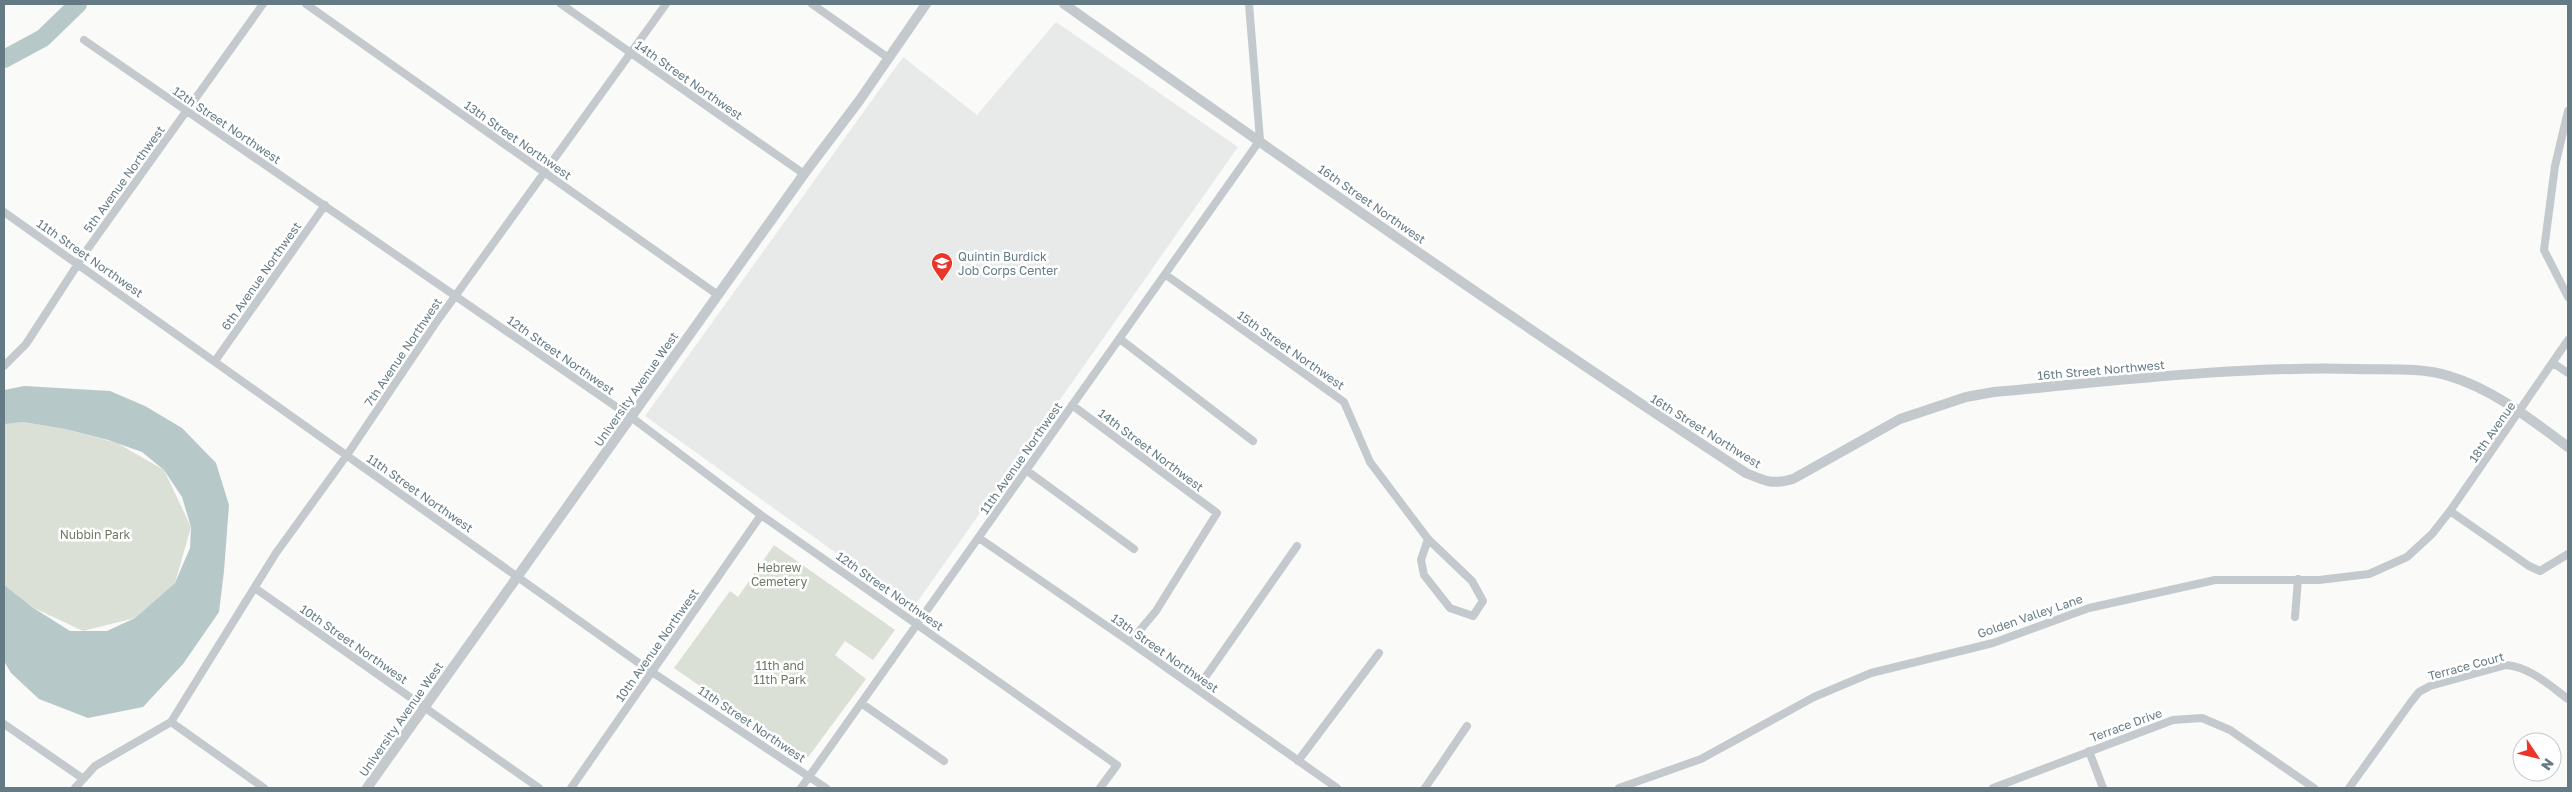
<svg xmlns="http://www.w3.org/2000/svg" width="2572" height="792" font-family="'Golos Text',sans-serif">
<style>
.built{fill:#e8eae9}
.green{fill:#dbe0d7}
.water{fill:#b7c8c9}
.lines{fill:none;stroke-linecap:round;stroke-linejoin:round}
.river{stroke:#b7c8c9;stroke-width:18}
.minor{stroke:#c3c9cc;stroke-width:8}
.tertiary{stroke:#c3c9cc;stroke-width:10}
.labels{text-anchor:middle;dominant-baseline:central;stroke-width:5;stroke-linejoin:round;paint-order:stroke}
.street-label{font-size:12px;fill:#647a84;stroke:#fff}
.poi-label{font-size:12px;fill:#647a84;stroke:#fff;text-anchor:start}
.park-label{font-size:12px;fill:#6b7b63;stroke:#fff}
</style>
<rect width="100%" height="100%" fill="#fafaf8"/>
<path class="built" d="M1056 22 1238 147 913 608 645 416 903 57 977 115Z"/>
<path class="green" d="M23 422 65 429 117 443 164 470 191 527 175 583 135 618 83 631 32 607 4 587V423Z
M774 545 895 630 873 660 845 641 835 655 866 679 806 760 674 668 730 591 738 597Z"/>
<path class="water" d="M24 386 110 391 145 406 182 428 216 463 229 505 224 571 219 612 183 664 143 707 88 718 39 699 11 673 4 661V585L32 607 70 631H107L135 618 175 583 190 548 191 527 182 497 164 470 142 452 108 440 65 429 23 422 4 424V390Z"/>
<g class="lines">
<path class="river" d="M4 59 43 38 78 4"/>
<path class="minor" d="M306 4 718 295
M561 4 804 174
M812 4 887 57
M84 40 631 417 761 515 1117 765 1100 788
M2568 111 2555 166 2544 250 2568 297
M4 212 643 666 826 788
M1166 275 1344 402 1370 462 1428 539
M1120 339 1253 441
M215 361 325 205
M2553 363 2568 373
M4 366 26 344 89 247 263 4
M1072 405 1217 513 1156 611 1130 642
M1026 470 1134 549
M2450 511 2529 566 2540 571 2568 554
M979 538 1130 642 1337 788
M1428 539 1472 581 1483 601 1473 616 1450 608 1424 575 1421 560Z
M255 588 539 788
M2295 617 2298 579
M1197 689 1297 546
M861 703 944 761
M171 722 264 788
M4 724 82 778
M2089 751 2103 788
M1298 761 1379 653
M75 788 95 766 171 722 276 553 347 455 435 324 666 4
M571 788 761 515
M801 788 1260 140 1249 4
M1425 788 1467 726
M1619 788 1701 759 1814 697 1871 673 1993 643 2089 608 2215 580H2319L2369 574 2407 557 2432 534 2450 511 2568 340
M1993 788 2173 720 2202 718 2230 730 2314 788
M2349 788 2411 702 2419 692 2430 686 2506 665C2530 667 2549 685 2568 699"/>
<path class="tertiary" d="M1064 4C1289 163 1515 322 1746 473 1765 481 1772 485 1793 479L1900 419 1966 397 1994 392C2114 381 2235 366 2355 369 2385 370 2420 367 2449 376 2493 389 2532 420 2568 447
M367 788 804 174 859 101 926 4"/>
</g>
<defs>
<g id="university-pin" transform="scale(1.125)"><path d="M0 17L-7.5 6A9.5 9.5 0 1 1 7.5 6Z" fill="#ea3528" stroke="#fff"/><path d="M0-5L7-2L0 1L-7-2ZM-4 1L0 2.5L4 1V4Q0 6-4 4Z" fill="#fff"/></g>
</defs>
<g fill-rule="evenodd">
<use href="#university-pin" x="942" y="263"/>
</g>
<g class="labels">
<g class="street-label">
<text transform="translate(689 80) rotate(35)">14th Street Northwest</text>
<text transform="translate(227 125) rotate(34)">12th Street Northwest</text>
<text transform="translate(518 140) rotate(35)">13th Street Northwest</text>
<text transform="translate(124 179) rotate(-54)">5th Avenue Northwest</text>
<text transform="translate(1372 204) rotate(35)">16th Street Northwest</text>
<text transform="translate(90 258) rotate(35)">11th Street Northwest</text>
<text transform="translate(261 276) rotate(-55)">6th Avenue Northwest</text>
<text transform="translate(1291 350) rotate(35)">15th Street Northwest</text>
<text transform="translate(403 352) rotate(-56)">7th Avenue Northwest</text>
<text transform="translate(561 355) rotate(35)">12th Street Northwest</text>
<text transform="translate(2101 370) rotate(-5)">16th Street Northwest</text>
<text transform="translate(636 389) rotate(-55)">University Avenue West</text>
<text transform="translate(1706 431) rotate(32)">16th Street Northwest</text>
<text transform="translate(2492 432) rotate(-55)">18th Avenue</text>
<text transform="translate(1151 450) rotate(37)">14th Street Northwest</text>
<text transform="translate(1021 458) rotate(-55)">11th Avenue Northwest</text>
<text transform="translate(420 493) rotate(35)">11th Street Northwest</text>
<text transform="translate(890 591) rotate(35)">12th Street Northwest</text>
<text transform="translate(2030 616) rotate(-19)">Golden Valley Lane</text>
<text transform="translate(354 644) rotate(35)">10th Street Northwest</text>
<text transform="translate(657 645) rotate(-55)">10th Avenue Northwest</text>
<text transform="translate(1165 653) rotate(35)">13th Street Northwest</text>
<text transform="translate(2466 666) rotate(-15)">Terrace Court</text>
<text transform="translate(401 719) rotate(-55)">University Avenue West</text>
<text transform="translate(752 724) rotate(34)">11th Street Northwest</text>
<text transform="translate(2126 725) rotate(-20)">Terrace Drive</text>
</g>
<g class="poi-label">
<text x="958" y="256">Quintin Burdick<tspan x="958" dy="14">Job Corps Center</tspan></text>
</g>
<g class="park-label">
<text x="95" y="534">Nubbin Park</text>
<text x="779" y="567">Hebrew<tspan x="779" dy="14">Cemetery</tspan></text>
<text x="780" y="665">11th and<tspan x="780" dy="14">11th Park</tspan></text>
</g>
</g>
<rect width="2572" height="792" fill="none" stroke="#647a84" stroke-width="10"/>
<g transform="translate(2537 757) rotate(125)"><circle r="24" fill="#ffffff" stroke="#c1cace"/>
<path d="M0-4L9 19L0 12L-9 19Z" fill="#ea3528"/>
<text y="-8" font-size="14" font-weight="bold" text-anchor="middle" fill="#647a84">N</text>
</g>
</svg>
